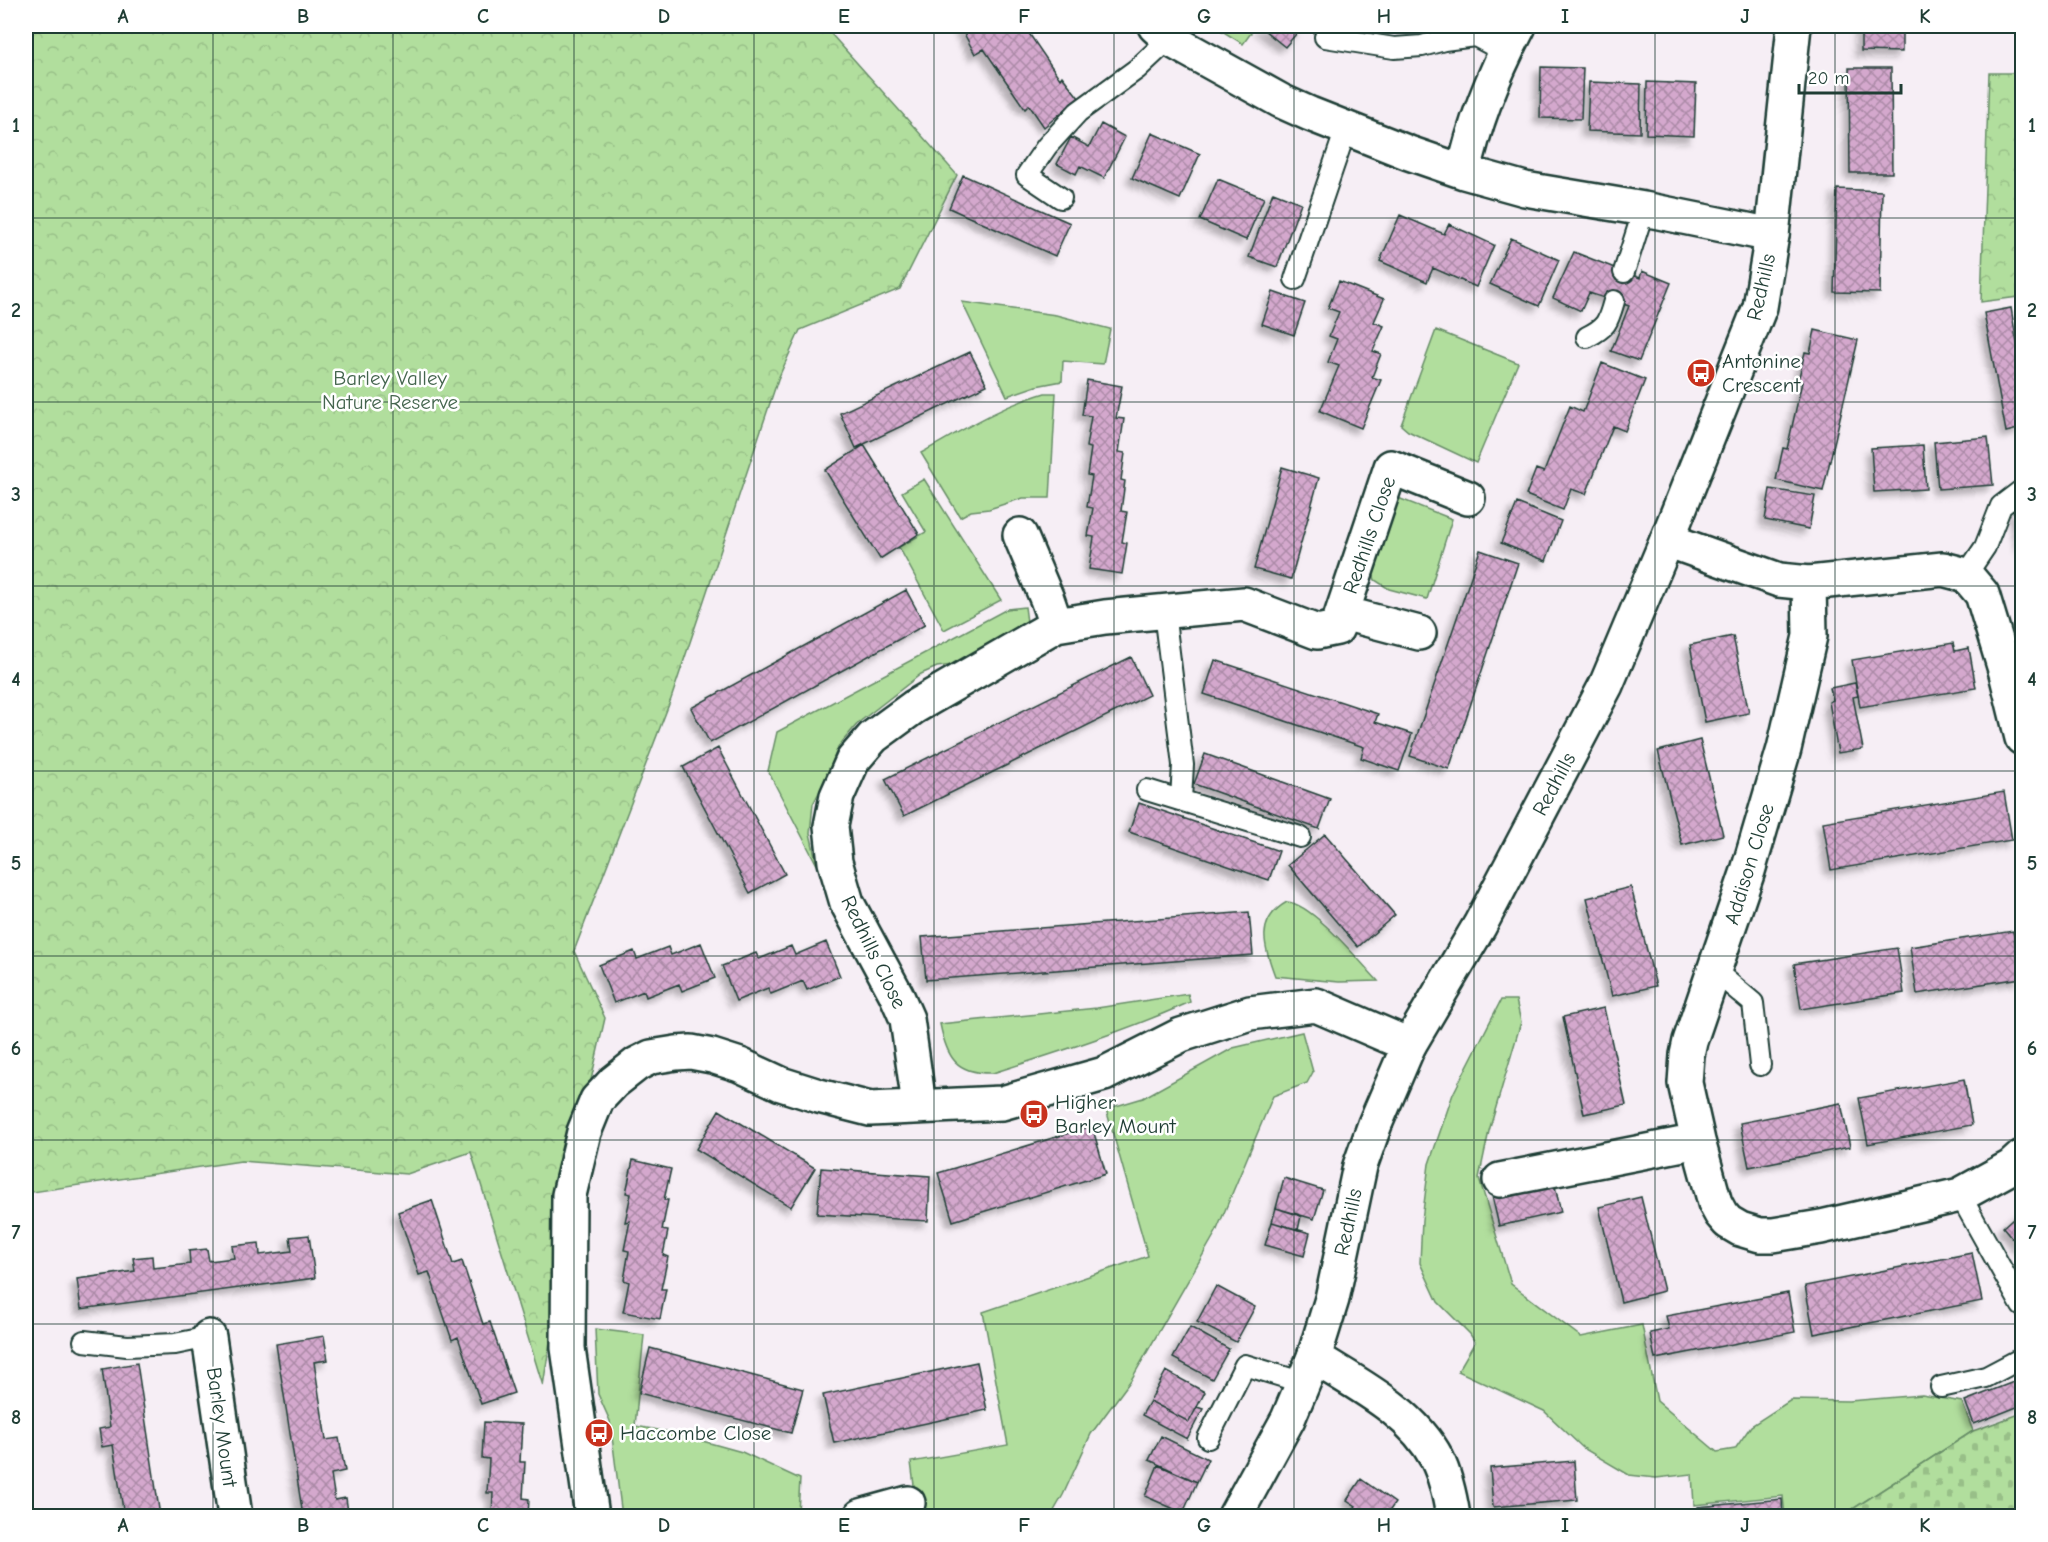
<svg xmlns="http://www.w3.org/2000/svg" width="2048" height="1542" font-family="'Comic Neue',sans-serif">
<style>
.green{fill:#b1de9d;stroke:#688e68;stroke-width:1.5}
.cemetery{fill:url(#cemetery-stones);stroke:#688e68;stroke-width:1.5}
.park{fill:url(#park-crowns);stroke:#688e68;stroke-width:1.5}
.building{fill:url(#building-cross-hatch);stroke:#1f3d34;stroke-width:1.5;filter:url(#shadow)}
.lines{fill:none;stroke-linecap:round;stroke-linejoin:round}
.lane-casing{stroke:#1f3d34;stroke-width:24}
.street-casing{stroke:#1f3d34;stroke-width:38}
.secondary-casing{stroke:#1f3d34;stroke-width:38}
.lane{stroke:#fff;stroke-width:20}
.street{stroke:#fff;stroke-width:33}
.secondary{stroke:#fff;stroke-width:33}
.grid{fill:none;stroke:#1f3d34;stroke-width:1.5;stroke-opacity:0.55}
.labels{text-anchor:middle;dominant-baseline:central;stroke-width:5;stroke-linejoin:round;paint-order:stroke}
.street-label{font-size:21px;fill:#1f3d34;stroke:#fff}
.poi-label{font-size:21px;fill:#1f3d34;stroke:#fff;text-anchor:start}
.park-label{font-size:21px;fill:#44654e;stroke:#fff}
.neatline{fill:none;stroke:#1f3d34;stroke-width:2}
.grid-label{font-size:20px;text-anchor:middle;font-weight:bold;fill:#1f3d34}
</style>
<defs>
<pattern id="cemetery-stones" width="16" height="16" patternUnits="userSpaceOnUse" patternTransform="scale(1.5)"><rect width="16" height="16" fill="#b1de9d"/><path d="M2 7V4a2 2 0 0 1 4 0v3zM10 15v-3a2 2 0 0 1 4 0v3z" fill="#98bf88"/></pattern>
<pattern id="park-crowns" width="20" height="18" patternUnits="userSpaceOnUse" patternTransform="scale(1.5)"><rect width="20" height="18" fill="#b1de9d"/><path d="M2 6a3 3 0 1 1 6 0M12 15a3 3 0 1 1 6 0" fill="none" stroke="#98bf88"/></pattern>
<pattern id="building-cross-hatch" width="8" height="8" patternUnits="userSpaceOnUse" patternTransform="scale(1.5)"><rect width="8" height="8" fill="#d4a8cd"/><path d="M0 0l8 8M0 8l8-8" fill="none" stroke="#ab8aa7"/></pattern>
<filter id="shadow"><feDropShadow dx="-5.5" dy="5.5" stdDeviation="3" flood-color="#0004"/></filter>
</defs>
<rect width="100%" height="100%" fill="#f6eef5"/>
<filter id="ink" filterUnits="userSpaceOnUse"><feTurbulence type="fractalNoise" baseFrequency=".0167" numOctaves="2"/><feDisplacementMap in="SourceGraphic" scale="12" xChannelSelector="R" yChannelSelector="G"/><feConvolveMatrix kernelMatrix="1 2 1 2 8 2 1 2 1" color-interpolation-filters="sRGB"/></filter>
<g filter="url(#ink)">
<path class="green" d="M1214 26H1256L1243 44Z
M962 302 1056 315 1110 329 1103 364 1063 361 1062 381 1036 386 1007 396Z
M1436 330 1518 363 1476 463 1408 431 1401 425Z
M1045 393H1056L1050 498H1023L989 509 971 511 960 517 921 453C961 431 1001 406 1045 393Z
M924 479 1001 600 944 630 899 547 926 532 902 492Z
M1393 496 1452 519 1427 599 1389 589 1375 580 1371 565Z
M1025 607 1027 622 1022 631 968 663 937 667 921 674 858 723 838 747 826 779 813 804 810 833 817 865 768 771 777 732 1007 609Z
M1287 902C1312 903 1360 962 1378 981L1339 982 1275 976C1264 947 1255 920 1287 902Z
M1188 994 1190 1002C1126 1031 1059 1052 993 1073 956 1074 947 1058 940 1024L1097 1008Z
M1501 1000H1516L1521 1022 1489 1131 1479 1178 1511 1284 1581 1337 1642 1325 1657 1401 1717 1452 1735 1449 1751 1426 1791 1400 1849 1401 1922 1395 1962 1402 1973 1431 1842 1516H1785L1783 1496 1694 1505 1692 1474 1656 1478 1629 1475 1583 1448 1544 1411 1458 1371 1475 1342 1470 1334 1438 1302 1420 1263 1422 1220 1429 1164 1453 1094Z
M1302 1032 1313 1072 1307 1083 1273 1096 1216 1232 1131 1380 1091 1434 1063 1495 1051 1516H918L911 1462 1008 1445 983 1312 1148 1256 1106 1109 1143 1098 1233 1048Z
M595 1329 644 1335 635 1426 670 1432 742 1452 800 1479 798 1513 795 1516H622L610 1421 598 1394Z"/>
<path class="cemetery" d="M2022 1413V1516H1842L1973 1431Z"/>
<path class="park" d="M26 26H824L957 175 900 289 800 330 778 379 671 699 574 951 605 1018 591 1080 543 1386 471 1152 407 1174 241 1161 26 1193Z
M1989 73H2019L2022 77V285L2017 286 2018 297 1981 302Z"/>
<path class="building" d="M960 26H1007L1008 28 1013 26H1024L1060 79 1062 76 1079 98 1044 127 1029 105 1025 109 984 49 975 54Z
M1259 26H1303L1285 47Z
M1861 26H1902V52L1861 51Z
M1541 67 1583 68 1581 119 1540 118Z
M1849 68H1891L1892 173H1850Z
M1589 82 1641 84 1640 133 1587 131Z
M1647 82 1696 84 1694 136 1646 134Z
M1101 124 1125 137 1104 178 1080 166 1076 174 1057 164 1071 137 1089 147Z
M1152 133 1200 154 1180 199 1132 178Z
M963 175 1070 223 1055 256 949 208Z
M1218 179 1264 198 1246 240 1200 220Z
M1837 189 1882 191 1880 293 1834 292Z
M1273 192 1301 203 1277 267 1249 257Z
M1400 215 1444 234 1449 224 1494 245 1476 287 1433 268 1427 282 1380 261Z
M1511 238 1559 260 1539 306 1490 284Z
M1574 252 1640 278 1642 271 1671 283 1639 361 1611 351 1629 306 1589 293 1581 311 1553 298Z
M1339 281 1384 299 1374 322 1384 326 1373 351 1381 354 1372 377 1381 380 1361 428 1320 411 1339 366 1328 362 1337 339 1329 336 1339 312 1328 308Z
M1273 292 1305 303 1294 335 1262 324Z
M2011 308 2022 373V428L2006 432 1984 313Z
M1815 330 1858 340 1823 491 1776 480 1783 448 1787 449 1802 382 1798 381 1805 352 1810 353Z
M970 352 987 385 856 448 840 413Z
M1602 363 1645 380 1625 431 1613 426 1586 494 1571 489 1563 510 1526 495 1536 469 1544 472 1570 406 1583 412Z
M1087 380 1122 386 1116 418 1124 419 1119 452 1125 453 1121 480 1125 481 1121 511 1127 512 1122 542 1127 543 1122 574 1089 569 1094 537 1088 536 1093 508 1087 507 1092 476 1087 475 1091 448 1086 447 1091 416 1082 415Z
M1988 437 1993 485 1938 489 1934 442Z
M864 445 919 534 880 559 825 470Z
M1923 445 1926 489 1874 492 1871 448Z
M1282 467 1319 478 1291 579 1254 569Z
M1770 489 1815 496 1809 529 1765 520Z
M1517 503 1561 521 1546 561 1501 543Z
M2022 509V549L2014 511Z
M1480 550 1518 563 1449 769 1410 756Z
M906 590 925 625 710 743 691 708Z
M1733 636 1749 713 1705 722 1690 645Z
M1953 643 1955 651 1969 648 1976 688 1860 707 1852 660Z
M1131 657 1149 695 904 816 885 779Z
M1215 660 1378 714 1375 722 1412 734 1399 771 1361 758 1364 747 1204 694Z
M1855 683 1858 696 1853 697 1863 749 1838 753 1829 702 1833 700 1830 688Z
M1700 740 1723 835 1682 845 1658 751Z
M718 748 785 874 750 893 683 767Z
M1205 754 1330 799 1319 829 1194 784Z
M2004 792 2012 840 1831 870 1823 822Z
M1139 803 1279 851 1269 880 1129 832Z
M1325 834 1395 915 1358 947 1288 865Z
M1631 887 1656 986 1612 996 1587 898Z
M1249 912 1253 955 926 980 922 937Z
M2013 931 2021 978 1917 994 1910 947Z
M826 942 840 976 807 990 803 981 771 994 768 988 736 1001 722 966 756 953 759 959 791 946 795 955Z
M701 943 715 978 682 991 679 984 646 997 644 991 614 1003 599 965 634 951 637 959 668 947 671 955Z
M1897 948 1904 993 1801 1009 1794 964Z
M1604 1008 1626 1105 1584 1114 1563 1017Z
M1964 1079 1972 1125 1868 1144 1859 1098Z
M1841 1103 1850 1147 1749 1167 1740 1123Z
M719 1110 815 1168 791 1207 696 1149Z
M1092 1126 1106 1174 953 1221 938 1173Z
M633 1160 671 1169 664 1200H668L662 1230 668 1231 663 1255 668 1257 661 1289H666L660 1319 623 1312 629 1282 624 1280 629 1251 624 1250 630 1221 625 1222 631 1194 626 1193Z
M821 1168 930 1176 928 1221 817 1214Z
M1284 1178 1323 1190 1314 1219 1276 1208Z
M1554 1182 1561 1212 1499 1226 1492 1196Z
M1641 1197 1664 1291 1621 1302 1599 1207Z
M432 1200 453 1264 462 1261 483 1324 490 1322 514 1393 481 1404 458 1337 452 1340 429 1272 419 1275 398 1212Z
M1276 1208 1301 1216 1298 1230 1272 1222Z
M2022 1210V1250L2003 1227Z
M1272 1222 1310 1233 1304 1256 1265 1245Z
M309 1235 315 1278 81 1309 77 1279 135 1271 133 1258 152 1256 153 1268 190 1264 189 1251 207 1249 209 1261 234 1258 232 1246 259 1243 260 1255 292 1251 290 1237Z
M1972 1253 1982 1301 1814 1334 1805 1286Z
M1216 1286 1255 1307 1236 1342 1197 1322Z
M1788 1293 1795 1332 1655 1359 1650 1333 1669 1329 1666 1316Z
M1190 1327 1229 1349 1212 1379 1173 1358Z
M324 1336 328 1360 314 1362 326 1440 339 1438 345 1471 331 1474 335 1500 346 1498 348 1512 321 1516H303L276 1344Z
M650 1348 803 1389 791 1433 639 1393Z
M977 1362 987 1410 834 1443 823 1395Z
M137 1363 160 1516H124L113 1445 102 1447 99 1429 110 1427 102 1369Z
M1166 1371 1205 1392 1189 1422 1150 1401Z
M2016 1381 2022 1397V1405L1974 1424 1965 1401Z
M1150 1401 1189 1422 1197 1407 1203 1409 1187 1439 1142 1415Z
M484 1422 522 1424 520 1462H525L523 1498 529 1499 528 1516H492L493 1493H487L489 1459 482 1458Z
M1161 1436 1208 1459 1197 1482 1149 1460Z
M1574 1461 1577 1500 1493 1507 1490 1468Z
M1158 1465 1197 1482 1183 1513 1145 1496Z
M1361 1479 1395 1503 1386 1516H1348L1356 1506 1347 1500Z
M1782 1499 1783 1516H1698V1507Z"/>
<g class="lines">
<g class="lane-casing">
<path id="lane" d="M1325 37 1394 48 1422 46 1444 40 1475 36 1505 52
M1061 198 1027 175 1047 146 1078 112 1137 69 1169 39
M1624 272 1644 209
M1295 279 1346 129
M1587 337C1607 327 1608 322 1614 301
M1966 575 1985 547 2001 506 2022 490
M1164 612 1183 765 1181 799
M1147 790 1300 837
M1715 971 1753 1003 1760 1065
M1960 1195 2022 1306
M84 1341 127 1346 175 1344 209 1337
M1941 1387 1986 1377 2022 1358
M1208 1438 1245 1365 1304 1383"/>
</g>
<g class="street-casing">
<path id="street" d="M1155 26 1169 39 1281 101 1310 114 1409 153 1464 172 1525 189 1644 209 1772 235
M1464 172C1474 123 1496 70 1519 26
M1020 535 1047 599 1056 625
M1667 540 1779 580 1809 583 1943 569 1966 575 1982 594 2006 673 2022 738
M1809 583 1810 636 1784 749 1748 871 1690 1041 1687 1055 1685 1083 1698 1141 1715 1203 1721 1214 1728 1222 1740 1229 1760 1235H1773L1821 1227 1960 1195 2011 1167 2022 1157
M1343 613 1419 633
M919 1105 907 1019 896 994 847 903 835 862 831 826 837 796 853 760 873 737 914 707 1056 625 1105 617 1244 604 1317 632 1337 628 1391 467 1468 498
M1500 1180 1698 1141
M209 1337 235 1516
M1314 1357C1358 1385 1412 1411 1437 1459 1446 1477 1450 1497 1453 1516
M592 1516 568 1348 569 1195 584 1132 597 1100 614 1082 637 1064 651 1057 676 1053 691 1052 712 1056 740 1065 781 1084 819 1096 870 1109 1002 1103 1104 1074 1181 1035 1250 1013 1316 1005 1409 1045
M861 1516 908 1503"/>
</g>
<g class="secondary-casing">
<path id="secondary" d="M1235 1516 1288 1419 1314 1357 1332 1299 1360 1166 1375 1124 1409 1045 1480 925 1606 685 1667 540 1760 307 1772 235 1794 26"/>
</g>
<use href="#lane" class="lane"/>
<use href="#street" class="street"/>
<use href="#secondary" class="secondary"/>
</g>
</g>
<path class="grid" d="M213 26V1516M393 26V1516M574 26V1516M754 26V1516M934 26V1516M1114 26V1516M1294 26V1516M1474 26V1516M1655 26V1516M1835 26V1516M26 218H2022M26 402H2022M26 586H2022M26 771H2022M26 956H2022M26 1140H2022M26 1324H2022"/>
<defs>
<g id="bus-disc" transform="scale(1.5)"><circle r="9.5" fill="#c8321e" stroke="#fff"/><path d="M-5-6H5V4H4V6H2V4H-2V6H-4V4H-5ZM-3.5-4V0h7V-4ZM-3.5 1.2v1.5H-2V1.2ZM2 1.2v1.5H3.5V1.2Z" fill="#fff"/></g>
</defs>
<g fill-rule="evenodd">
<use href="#bus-disc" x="1701" y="373"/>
<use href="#bus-disc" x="1034" y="1114"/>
<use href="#bus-disc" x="599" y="1433"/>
</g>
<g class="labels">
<g class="street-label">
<text transform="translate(1761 287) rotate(-77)">Redhills</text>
<text transform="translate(1369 535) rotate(-71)">Redhills Close</text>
<text transform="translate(1554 784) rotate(-62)">Redhills</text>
<text transform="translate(1749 864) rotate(-73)">Addison Close</text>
<text transform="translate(874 952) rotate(64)">Redhills Close</text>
<text transform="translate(1348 1222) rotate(-78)">Redhills</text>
<text transform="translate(222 1427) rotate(82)">Barley Mount</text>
</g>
<g class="poi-label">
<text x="1722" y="361">Antonine<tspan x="1722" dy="24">Crescent</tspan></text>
<text x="1055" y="1102">Higher<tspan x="1055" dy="24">Barley Mount</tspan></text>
<text x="620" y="1433">Haccombe Close</text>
</g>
<g class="park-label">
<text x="390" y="378">Barley Valley<tspan x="390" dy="24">Nature Reserve</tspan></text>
</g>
</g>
<rect width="2048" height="1542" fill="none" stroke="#fff" stroke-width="66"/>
<path d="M1799 84v9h102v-9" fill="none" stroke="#1f3d34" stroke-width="3"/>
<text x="1808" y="84" font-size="18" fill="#1f3d34" stroke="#ffffff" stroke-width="4.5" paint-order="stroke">20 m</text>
<rect x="33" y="33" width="1982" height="1476" class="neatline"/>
<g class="grid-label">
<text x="123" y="23">A</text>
<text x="303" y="23">B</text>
<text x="483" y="23">C</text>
<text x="664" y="23">D</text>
<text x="844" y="23">E</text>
<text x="1024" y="23">F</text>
<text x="1204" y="23">G</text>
<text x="1384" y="23">H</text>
<text x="1565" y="23">I</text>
<text x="1745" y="23">J</text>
<text x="1925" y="23">K</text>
<text x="16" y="132">1</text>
<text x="2032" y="132">1</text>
<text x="16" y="317">2</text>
<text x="2032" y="317">2</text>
<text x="16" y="501">3</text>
<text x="2032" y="501">3</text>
<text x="16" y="686">4</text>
<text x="2032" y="686">4</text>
<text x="16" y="870">5</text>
<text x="2032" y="870">5</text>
<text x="16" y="1055">6</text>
<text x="2032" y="1055">6</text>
<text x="16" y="1239">7</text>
<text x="2032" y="1239">7</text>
<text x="16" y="1424">8</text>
<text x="2032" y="1424">8</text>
<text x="123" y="1532">A</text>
<text x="303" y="1532">B</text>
<text x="483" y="1532">C</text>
<text x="664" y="1532">D</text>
<text x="844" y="1532">E</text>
<text x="1024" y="1532">F</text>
<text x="1204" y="1532">G</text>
<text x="1384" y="1532">H</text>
<text x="1565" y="1532">I</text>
<text x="1745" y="1532">J</text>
<text x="1925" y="1532">K</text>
</g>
</svg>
